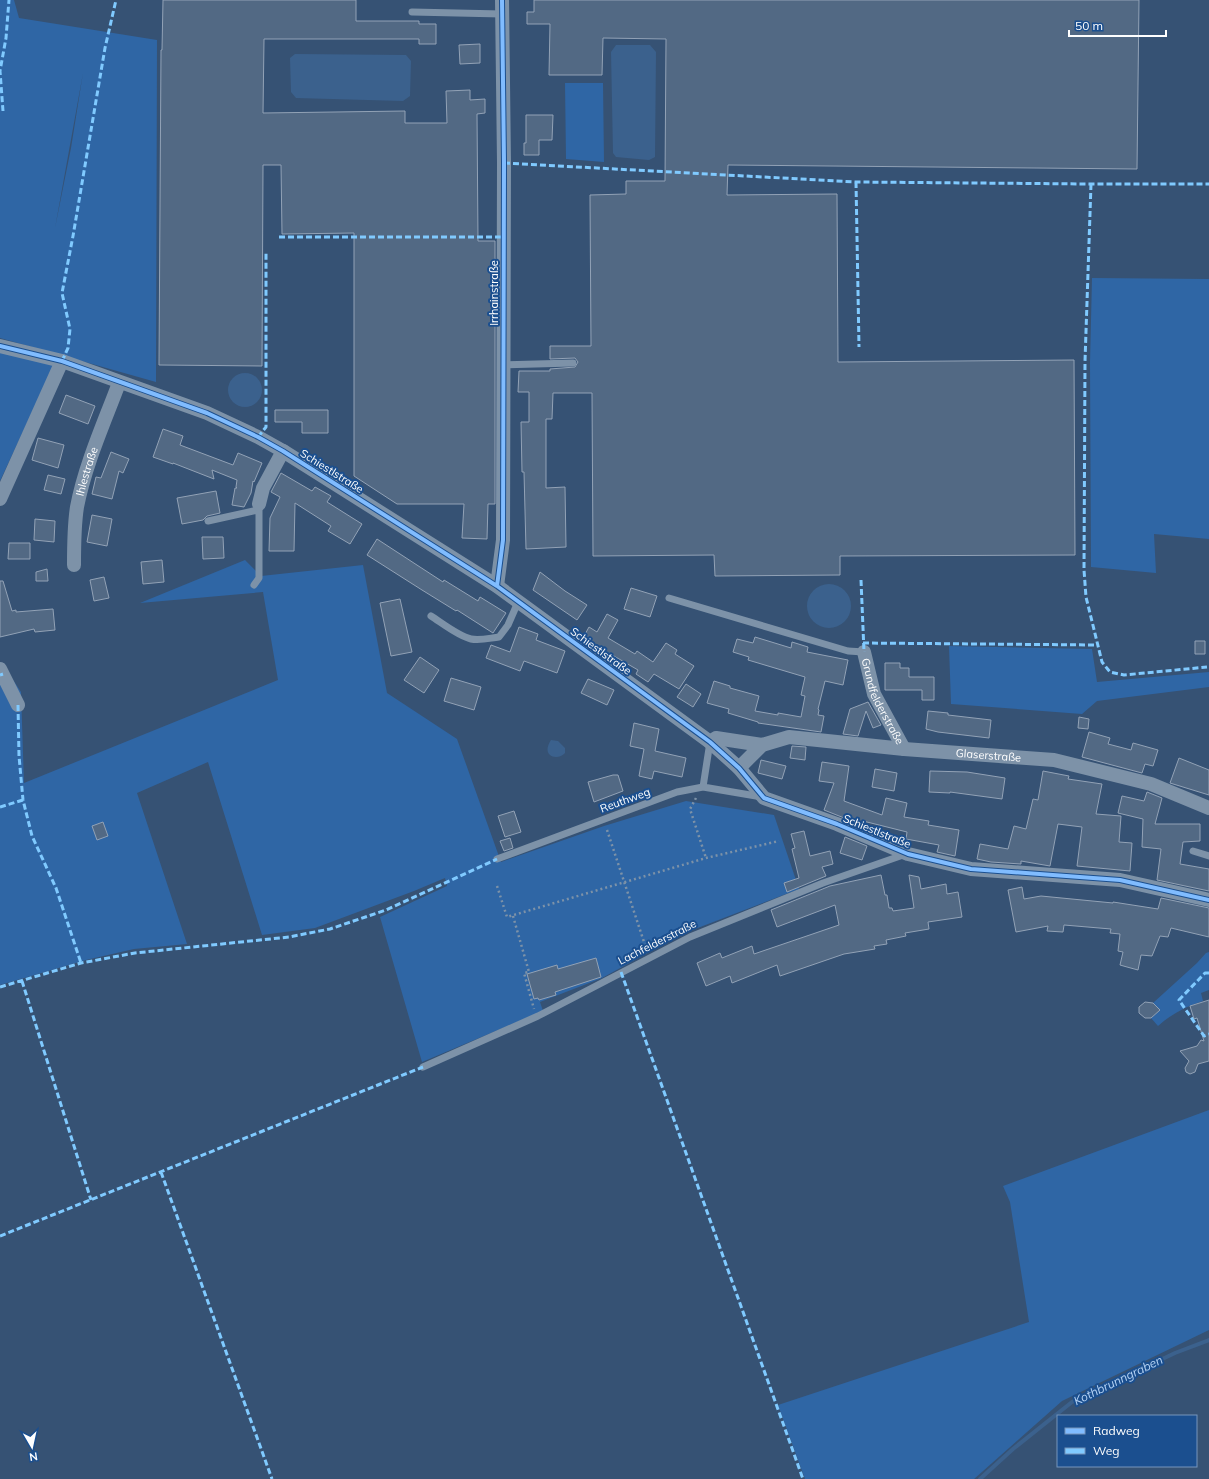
<svg xmlns="http://www.w3.org/2000/svg" width="1209" height="1479" font-family="Mulish,sans-serif">
<style>
.green{fill:#2f66a5;fill-rule:evenodd}
.water{fill:#3b618d}
.lines{fill:none;stroke-linecap:round;stroke-linejoin:round}
.stream{stroke:#3b618d;stroke-width:4}
.building{fill:#526984;stroke:#92a2b6}
.path{stroke:#7d92a8;stroke-width:2.5;stroke-dasharray:2 3;stroke-linecap:butt}
.lane{stroke:#7d92a8;stroke-width:7}
.street{stroke:#7d92a8;stroke-width:14}
.quiet{stroke:#80caff;stroke-width:3;stroke-dasharray:6 3;stroke-linecap:butt}
.cycleway-casing{stroke:#1b4f8f;stroke-width:6}
.cycleway{stroke:#80bcff;stroke-width:4}
.labels{text-anchor:middle;dominant-baseline:central;stroke-width:4;stroke-linejoin:round;paint-order:stroke}
.street-label{font-size:11px;fill:#fff;stroke:#1b4f8f}
.water-label{font-size:12px;font-style:italic;fill:#b5d3f5;stroke:#1b4f8f}
</style>
<rect width="100%" height="100%" fill="#365274"/>
<path class="green" d="M0 0H14L19 18 157 40 156 382 0 338ZM83 73 71 148 55 228Z
M565 83H603L604 162 566 159Z
M1092 278 1209 279V539L1154 534 1156 573 1091 567 1090 363Z
M0 351 54 365 0 481Z
M245 560 261 576 363 565 387 693 457 739 501 862 604 826 686 801 774 815 799 889 682 934 602 978 540 1002 543 1011 422 1062 380 917 447 886 445 878 414 891 315 928 262 935 208 762 137 793 187 944 134 949 86 960 0 985V673L7 671 21 692 24 783 278 680 263 592 140 603Z
M949 646 1092 649 1097 682 1209 672V687L1097 701 1082 714 951 704Z
M1209 952V990L1201 993 1203 1001C1187 1006 1171 1014 1158 1026L1151 1018 1160 1010 1153 1003 1197 963 1206 953Z
M1209 1110V1330L1062 1401 974 1479H805L778 1405 1029 1322 1010 1202 1003 1186Z"/>
<path class="water" d="M616 45H650L656 52 655 157 649 160 616 157 613 153 611 52Z
M295 54 406 55 411 61 410 96 403 101 296 98 291 92 290 58Z
M228 390a17 17 0 1 1 34 0a17 17 0 1 1-34 0Z
M807 606a22 22 0 1 1 44 0a22 22 0 1 1-44 0Z
M551 740 558 741 565 748V753C558 761 540 757 551 740Z"/>
<g class="lines">
<path class="stream" d="M980 1479 1013 1449 1072 1402 1175 1353 1209 1340"/>
</g>
<path class="building" d="M163 0H356V21H419V24H436V44H419V39H264L263 113 405 111V123H447L446 91 470 90V100L485 99V113L477 114 478 241H495V504H488L487 539 462 538 464 504H397L354 476V233L282 234 281 165H263L262 366 159 365 161 50H162Z
M534 0H1139L1137 169 728 165 727 195 837 194 838 362 1074 360 1075 555 840 556V575L715 576 714 555 593 556 592 393H553L552 419H546V488L565 487 566 547 526 549 524 472H522L521 422H529V392H518L519 371H550V369L575 367 578 362 575 358 550 359V346H591L590 195 626 194V181H665L666 39 603 38 602 75H549L550 24H527V12H534Z
M480 44V63L460 64 459 45Z
M526 115H553L552 140H539V155H524V143H526Z
M66 395 95 406 88 424 59 413Z
M275 410H328V433H302V422H275Z
M163 429 183 436 180 445 233 465 238 453 262 463 254 482 253 481 251 493 244 507 232 505 235 488H237L236 487 237 480 212 470 214 479 173 463V464L153 457Z
M38 438 64 445 58 468 32 460Z
M111 452 129 459 123 473 119 471 112 499 92 494 96 477 101 478Z
M281 473 312 491 315 487 331 496 327 502 362 524 350 544 328 531 331 526 295 503 294 551H269L270 518 280 497 271 492Z
M48 475 65 479 61 494 44 490Z
M216 491 220 513 207 516 203 520 182 524 177 498Z
M92 515 112 519 107 546 87 542Z
M35 519 55 521 54 542 34 540Z
M202 537H223L224 558 203 559Z
M377 539 443 582 444 580 478 601 480 597 506 613 493 633 457 610 456 611 422 590 367 555Z
M9 543H30V559H8Z
M162 560 164 582 143 584 141 562Z
M47 569 48 581H36V572Z
M540 572 565 591 587 605 577 620 533 590Z
M104 577 109 598 94 601 90 580Z
M0 581H3L12 611 16 610V612L53 609 55 630 35 632 34 629 0 637Z
M631 588 657 596 650 617 624 609Z
M400 599 412 652 391 656 380 603Z
M607 614 618 620 608 638 635 654 637 651 653 662 666 643 677 650 675 654 694 666 679 689 654 674 648 682 636 674 638 670 583 638 589 627 597 632Z
M519 627 538 634 536 640 565 651 557 673 524 661 520 671 486 658 491 645 510 652Z
M755 637 791 648 792 642 808 647 807 652 848 660 843 685 825 681 818 709 819 710 818 715 824 716 821 732 758 723V722L728 713 729 709 707 703 714 681 730 686V688L759 696 755 711 778 715V713L801 717 805 696 801 695 805 677 748 660 749 657 733 652 737 639 753 643Z
M1195 641H1205V654H1195Z
M420 657 439 670 424 693 404 680Z
M885 663H900V668H909V677H934V700H922V690H885Z
M451 678 481 687 474 710 444 701Z
M588 679 614 690 607 705 581 693Z
M686 684 701 694 693 707 677 697Z
M868 702 881 725 873 728 866 711 858 736 843 734 850 709Z
M928 711 948 713V715L991 720 989 738 938 732 926 729Z
M1079 717 1089 719 1088 729 1078 728Z
M634 723 659 729 655 751 686 758 682 777 654 771 652 779 639 776 644 749 630 746Z
M1089 732 1110 738 1108 744 1131 750 1133 743 1158 750 1153 766 1145 764 1142 773 1082 757Z
M792 746 806 747 805 760 790 758Z
M1179 758 1209 770V795L1170 783Z
M761 760 786 766 782 779 758 773Z
M822 762 849 766 844 801 882 815 886 798 907 803 904 817 929 821 928 825 959 830 955 856 937 852 939 845 906 839 907 832 863 821 862 825 824 810 834 783 819 781Z
M875 769 897 773 894 791 872 787Z
M930 771 967 772 1005 778 1002 799 950 792V793L929 792Z
M1043 771 1069 776 1068 779 1102 784 1096 814 1121 816 1119 842 1132 843 1130 871 1077 866 1082 827 1058 824 1050 866 1021 861V864L991 862 977 859 980 844 1008 849 1014 826 1026 829 1033 799 1038 800Z
M613 775H618L623 791 594 802 588 782Z
M1147 792 1162 798 1155 824H1200V841L1183 842 1180 864 1209 869V891L1157 880 1161 849 1142 847 1143 819 1118 813 1122 796 1144 801Z
M514 811 521 832 505 837 498 816Z
M103 822 108 836 97 840 92 826Z
M804 831 810 856 830 851 833 864 822 867 826 876 787 892 784 883 799 878 792 849 795 848 791 834Z
M845 837 867 846 862 860 840 853Z
M510 838 513 848 504 851 500 841Z
M881 875 885 895H887L889 908H892L893 911 914 908 909 875 919 877 921 889 946 884 947 894 958 892 962 917 928 922 929 929 905 933 906 936 886 940 887 944 874 946 875 949 844 954 780 976 777 965 732 983 730 976 706 986 697 963 720 953 722 958 752 946 754 954 839 925 835 905 777 927 771 910 830 886Z
M1022 887 1024 899 1041 896 1113 903V902L1158 909 1161 898 1209 908V937L1171 928 1168 937 1160 936 1152 956 1141 955 1138 970 1127 967 1120 965 1123 952 1118 951 1120 934 1110 933 1111 929 1064 925 1063 932 1047 931 1048 926 1016 932 1008 890Z
M596 958 601 977 555 992 556 995 539 1000 538 998 534 999 527 974 557 965 558 969Z
M1209 1000V1061L1198 1064 1195 1072 1190 1074 1186 1072 1185 1068 1189 1061 1180 1051 1197 1046 1201 1040 1204 1041 1197 1018 1194 1019 1190 1006Z
M1145 1002 1153 1003 1160 1010 1151 1018H1145L1139 1013V1007Z"/>
<g class="lines">
<path class="path" d="M696 798 690 809 706 858
M607 830 646 948
M497 886 507 917 706 858 779 841
M513 916 529 972 524 973 534 1009"/>
<path class="lane" d="M412 12 502 14
M503 365 573 363
M208 521 258 510
M254 585 259 578V504
M669 598 848 651 864 652
M431 616C442 623 458 636 471 639 480 641 490 638 499 637L508 625 518 602
M703 787 710 742
M1193 851 1209 856
M497 859 677 792 703 787 762 797
M423 1067 538 1016 690 937 823 883 906 854"/>
<g class="street">
<path d="M0 346 62 361 207 413 258 437 283 451 497 586 710 742 739 768 764 798 837 824 908 854 971 869 1120 880 1209 900"/>
<path d="M0 499 62 361"/>
<path d="M259 504 263 488 283 451"/>
<path id="s1" d="M74 565C74 546 74 526 77 507 85 465 104 423 119 383"/>
<path d="M497 586 503 540 504 163 502 0"/>
<path id="s2" d="M864 652 874 694 904 749"/>
<path d="M0 669 18 705"/>
<path d="M710 742 716 738 762 745"/>
<path id="s3" d="M739 768 762 745 789 737 904 749 1054 760 1151 784 1209 808"/>
</g>
<path class="quiet" d="M3 111 0 71 6 38 9 0
M504 163 856 182 1091 184H1209
M856 182 859 347
M1091 184 1085 361 1084 570 1086 597 1102 662 1110 672 1124 675 1207 667
M279 237H504
M62 361 68 348 70 329 62 293 73 236 105 48 116 0
M258 437 266 427V251
M861 580 864 652
M863 643 1098 645
M0 675 3 674
M18 705 19 756 23 800 32 836 56 888 81 963
M0 807 23 800
M621 972 803 1479
M1209 973H1205L1179 1000 1204 1036 1209 1034
M22 981 91 1200
M0 987 81 963 135 953 289 937 330 929 386 910 497 859
M161 1172 272 1479
M0 1236 423 1067"/>
<g class="cycleway-casing">
<path id="cycleway" d="M0 346 62 361 207 413 258 437 283 451 497 586 710 742 739 768 764 798 837 824 908 854 971 869 1120 880 1209 900
M497 586 503 540 504 163 502 0"/>
</g>
<use href="#cycleway" class="cycleway"/>
</g>
<g class="labels">
<g class="street-label">
<text transform="translate(494 293) rotate(-90)">Irrhainstraße</text>
<text transform="translate(332 471) rotate(32)">Schiestlstraße</text>
<text stroke="none"><textPath href="#s1" startOffset="95">Ihlestraße</textPath></text>
<text transform="translate(601 651) rotate(36)">Schiestlstraße</text>
<text stroke="none"><textPath href="#s2" startOffset="53">Grundfelderstraße</textPath></text>
<text stroke="none"><textPath href="#s3" startOffset="261">Glaserstraße</textPath></text>
<text transform="translate(625 800) rotate(-20)">Reuthweg</text>
<text transform="translate(877 831) rotate(22)">Schiestlstraße</text>
<text transform="translate(657 942) rotate(-27)">Lachfelderstraße</text>
</g>
<g class="water-label">
<text transform="translate(1118 1380) rotate(-26)">Kothbrunngraben</text>
</g>
</g>
<rect x="1057" y="1415" width="140" height="52" fill="#1b4f8f" stroke="#7695bc"/>
<rect x="1065" y="1428" width="20" height="6" fill="#80bcff" stroke="#7695bc"/>
<text x="1093" y="1435" font-size="12" fill="#ffffff">Radweg</text>
<rect x="1065" y="1448" width="20" height="6" fill="#80caff" stroke="#7695bc"/>
<text x="1093" y="1455" font-size="12" fill="#ffffff">Weg</text>
<g transform="translate(32 1447) rotate(171)" stroke="#1b4f8f" stroke-width="3" paint-order="stroke">
<path d="M0-3L7 15L0 10L-7 15Z" fill="#ffffff"/>
<text y="-6" font-size="11" font-weight="bold" text-anchor="middle" fill="#ffffff">N</text>
</g>
<path d="M1069 30v6h97v-6" fill="none" stroke="#ffffff" stroke-width="2"/>
<text x="1075" y="30" font-size="12" fill="#ffffff" stroke="#1b4f8f" stroke-width="3" paint-order="stroke">50 m</text>
</svg>
